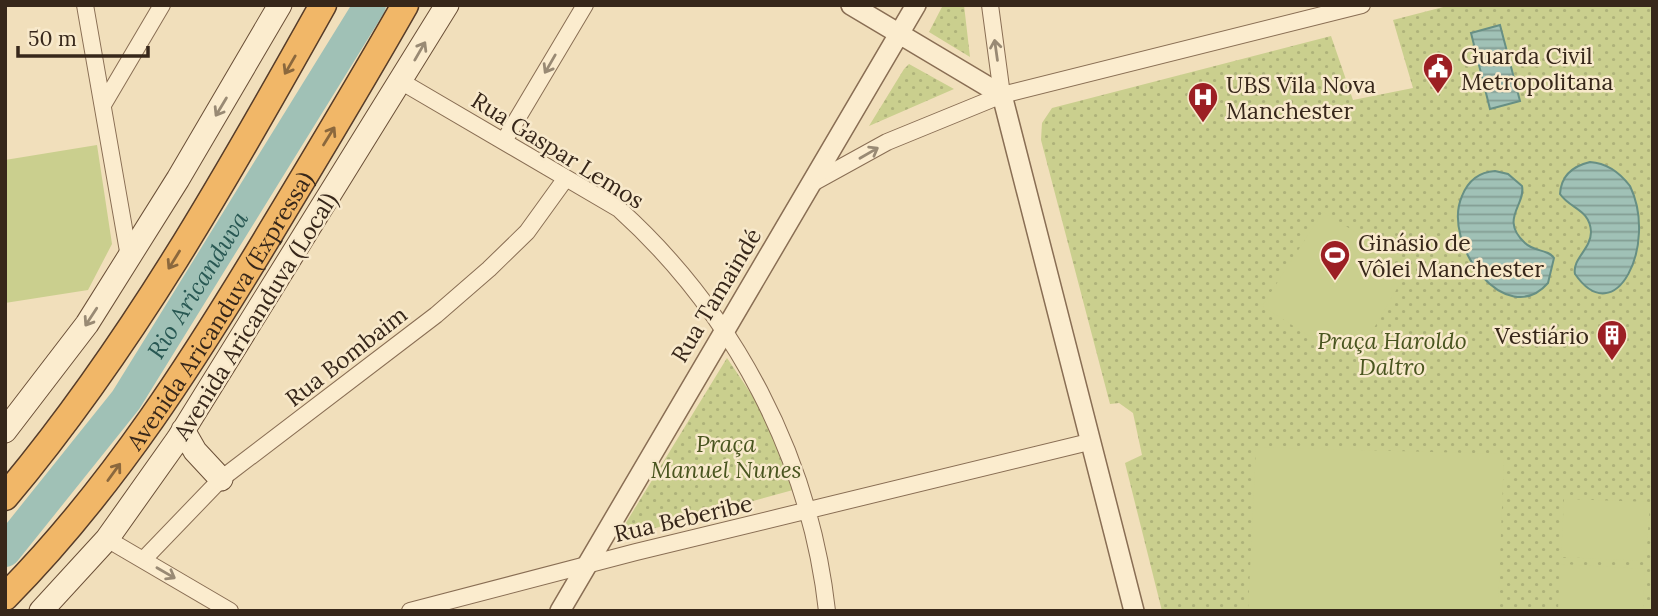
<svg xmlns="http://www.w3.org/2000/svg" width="1658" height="616" font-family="Lora,serif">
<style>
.grass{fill:url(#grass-dots)}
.pitch{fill:#cacf8e}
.water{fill:url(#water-rules);stroke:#678f84;stroke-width:2}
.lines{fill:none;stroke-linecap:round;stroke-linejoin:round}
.river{stroke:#a0c1b6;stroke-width:32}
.minor-casing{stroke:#896e54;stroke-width:18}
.tertiary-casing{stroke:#896e54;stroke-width:22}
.secondary-casing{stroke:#6a4f37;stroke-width:25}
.trunk-casing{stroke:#563c29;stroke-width:29}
.minor{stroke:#fbecce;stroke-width:16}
.tertiary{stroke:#fbecce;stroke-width:19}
.secondary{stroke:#fbecce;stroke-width:23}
.trunk{stroke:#f1b768;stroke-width:26}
.oneway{stroke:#998a74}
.oneway2{stroke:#8b683d}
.labels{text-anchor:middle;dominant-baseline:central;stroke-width:5;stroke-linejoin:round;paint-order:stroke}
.poi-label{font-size:23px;fill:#37271a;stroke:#f8e9cb;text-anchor:start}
.street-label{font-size:23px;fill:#37271a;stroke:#f8e9cb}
.park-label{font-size:23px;font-style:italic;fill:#49551f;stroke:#f8e9cb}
.water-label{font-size:24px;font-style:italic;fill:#285853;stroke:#f8e9cb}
</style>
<defs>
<pattern id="grass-dots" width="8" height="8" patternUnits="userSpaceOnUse" patternTransform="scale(1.75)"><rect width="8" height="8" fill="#cacf8e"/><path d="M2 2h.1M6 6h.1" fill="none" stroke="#aeb27a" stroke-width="1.8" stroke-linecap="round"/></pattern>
<pattern id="water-rules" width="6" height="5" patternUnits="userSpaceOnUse" patternTransform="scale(1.75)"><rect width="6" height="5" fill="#a0c1b6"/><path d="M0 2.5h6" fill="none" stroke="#839d93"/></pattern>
</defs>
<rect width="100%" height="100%" fill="#f1dfbb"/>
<path class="grass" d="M943 5H964L970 57 929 32Z
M1451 5H1653V611H1162L1125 463 1142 455 1133 413 1119 403 1110 404 1041 140 1042 123 1052 108 1331 36 1353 100 1413 88 1393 20Z
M909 64 954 89 869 126 904 69Z
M727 358 768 419 793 490 616 539Z"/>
<path class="pitch" d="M97 145 112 244 88 290 5 303V160Z
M1323 212 1397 258 1386 278 1399 285 1367 340 1355 334 1339 355 1262 306Z
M1256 447 1504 454 1498 611H1248Z
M1564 499 1650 502 1646 561 1561 557Z
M1560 564 1645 569 1643 611H1558Z"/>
<path class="water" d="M1500 25 1520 101 1490 109 1471 33Z
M1590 162C1607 163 1620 173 1630 186 1658 244 1616 333 1575 274 1572 259 1591 249 1591 232 1590 209 1570 209 1560 194 1561 176 1573 166 1590 162Z
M1495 171 1508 174 1522 186C1526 205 1499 219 1525 243 1534 252 1548 249 1554 258L1548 283C1506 331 1441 244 1462 196 1468 181 1479 172 1495 171Z"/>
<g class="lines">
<path class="river" id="s1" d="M5 551 126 400 370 5"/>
<g class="minor-casing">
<path id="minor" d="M85 5 129 257
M990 5 1002 95
M402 82 619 209C734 313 810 457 827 611
M103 105 162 5
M504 141 585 5
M809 185 887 142 1002 95 1362 5
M107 539 230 611
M143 560 221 479 436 315 489 269 527 232 566 178
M410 611 636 552 1089 442"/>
</g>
<g class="tertiary-casing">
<path id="tertiary" d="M851 5 1002 95 1134 611
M560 611 916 5"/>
</g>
<g class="secondary-casing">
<path id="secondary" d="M183 430 195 451 221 479
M5 431 87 324 178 179 280 5
M41 611 107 539 178 439 447 5"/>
</g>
<g class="trunk-casing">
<g id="trunk">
<path d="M5 497C131 347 228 175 323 5"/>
<path id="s2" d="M5 597C114 487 196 357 275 225 319 152 363 79 405 5"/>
</g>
</g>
<use href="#minor" class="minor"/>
<use href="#tertiary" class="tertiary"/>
<use href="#secondary" class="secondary"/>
<use href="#trunk" class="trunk"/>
</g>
<defs><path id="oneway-shaft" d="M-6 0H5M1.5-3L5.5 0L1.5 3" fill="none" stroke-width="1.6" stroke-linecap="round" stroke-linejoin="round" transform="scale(1.75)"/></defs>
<g class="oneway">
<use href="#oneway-shaft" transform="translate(996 50) rotate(-98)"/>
<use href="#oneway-shaft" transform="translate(420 51) rotate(-60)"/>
<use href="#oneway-shaft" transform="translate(550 64) rotate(120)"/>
<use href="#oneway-shaft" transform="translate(221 107) rotate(121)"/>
<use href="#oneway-shaft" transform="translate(869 153) rotate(-30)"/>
<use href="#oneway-shaft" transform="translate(91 317) rotate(123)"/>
<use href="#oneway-shaft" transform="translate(166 573) rotate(30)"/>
</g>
<g class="oneway2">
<use href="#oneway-shaft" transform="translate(290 65) rotate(120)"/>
<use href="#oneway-shaft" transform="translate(329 136) rotate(-58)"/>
<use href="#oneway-shaft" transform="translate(174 260) rotate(122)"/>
<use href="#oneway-shaft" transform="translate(114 472) rotate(-54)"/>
</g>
<defs>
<g id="civic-pin" transform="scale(1.575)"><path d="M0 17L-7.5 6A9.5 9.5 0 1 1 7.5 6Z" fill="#9c1f24" stroke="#f8e9cb"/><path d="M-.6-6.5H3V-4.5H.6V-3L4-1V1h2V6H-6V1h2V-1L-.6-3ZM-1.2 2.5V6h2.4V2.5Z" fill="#fff"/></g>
<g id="hospital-pin" transform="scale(1.575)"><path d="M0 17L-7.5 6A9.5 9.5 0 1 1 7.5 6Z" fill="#9c1f24" stroke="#f8e9cb"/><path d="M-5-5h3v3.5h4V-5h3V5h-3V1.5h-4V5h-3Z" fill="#fff"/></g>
<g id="stadium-pin" transform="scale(1.575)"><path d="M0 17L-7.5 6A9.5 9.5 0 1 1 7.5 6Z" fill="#9c1f24" stroke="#f8e9cb"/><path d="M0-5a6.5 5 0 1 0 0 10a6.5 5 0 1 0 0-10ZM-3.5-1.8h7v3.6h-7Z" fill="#fff"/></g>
<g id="building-pin" transform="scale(1.575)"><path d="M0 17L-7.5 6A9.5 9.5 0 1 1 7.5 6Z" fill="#9c1f24" stroke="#f8e9cb"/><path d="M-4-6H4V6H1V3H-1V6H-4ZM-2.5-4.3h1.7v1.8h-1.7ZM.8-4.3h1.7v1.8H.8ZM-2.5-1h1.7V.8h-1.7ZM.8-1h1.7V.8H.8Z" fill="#fff"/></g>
</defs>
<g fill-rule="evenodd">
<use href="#civic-pin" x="1438" y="68"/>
<use href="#hospital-pin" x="1203" y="97"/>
<use href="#stadium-pin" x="1335" y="255"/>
<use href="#building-pin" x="1612" y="335"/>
</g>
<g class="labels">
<g class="poi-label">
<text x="1461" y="55">Guarda Civil<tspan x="1461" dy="26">Metropolitana</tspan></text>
<text x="1226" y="84">UBS Vila Nova<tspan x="1226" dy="26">Manchester</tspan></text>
<text x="1358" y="242">Ginásio de<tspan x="1358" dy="26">Vôlei Manchester</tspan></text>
<text x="1589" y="335" text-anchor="end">Vestiário</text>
</g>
<g class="street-label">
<text transform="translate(558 150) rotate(32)">Rua Gaspar Lemos</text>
<text transform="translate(716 295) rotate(-59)">Rua Tamaindé</text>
<text stroke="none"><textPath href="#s2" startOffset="359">Avenida Aricanduva (Expressa)</textPath></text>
<text transform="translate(255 316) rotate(-58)">Avenida Aricanduva (Local)</text>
<text transform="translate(346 356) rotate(-38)">Rua Bombaim</text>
<text transform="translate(683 518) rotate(-13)">Rua Beberibe</text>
</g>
<g class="park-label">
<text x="1392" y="340">Praça Haroldo<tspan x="1392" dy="26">Daltro</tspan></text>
<text x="726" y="443">Praça<tspan x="726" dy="26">Manuel Nunes</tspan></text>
</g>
<g class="water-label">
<text stroke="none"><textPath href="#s1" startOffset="329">Rio Aricanduva</textPath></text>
</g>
</g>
<rect width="1658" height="616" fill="none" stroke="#37271a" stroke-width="14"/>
<path d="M18 46v10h130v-10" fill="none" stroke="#37271a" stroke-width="3.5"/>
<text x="28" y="46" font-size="21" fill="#37271a" stroke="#f8e9cb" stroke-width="5" paint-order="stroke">50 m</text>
</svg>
